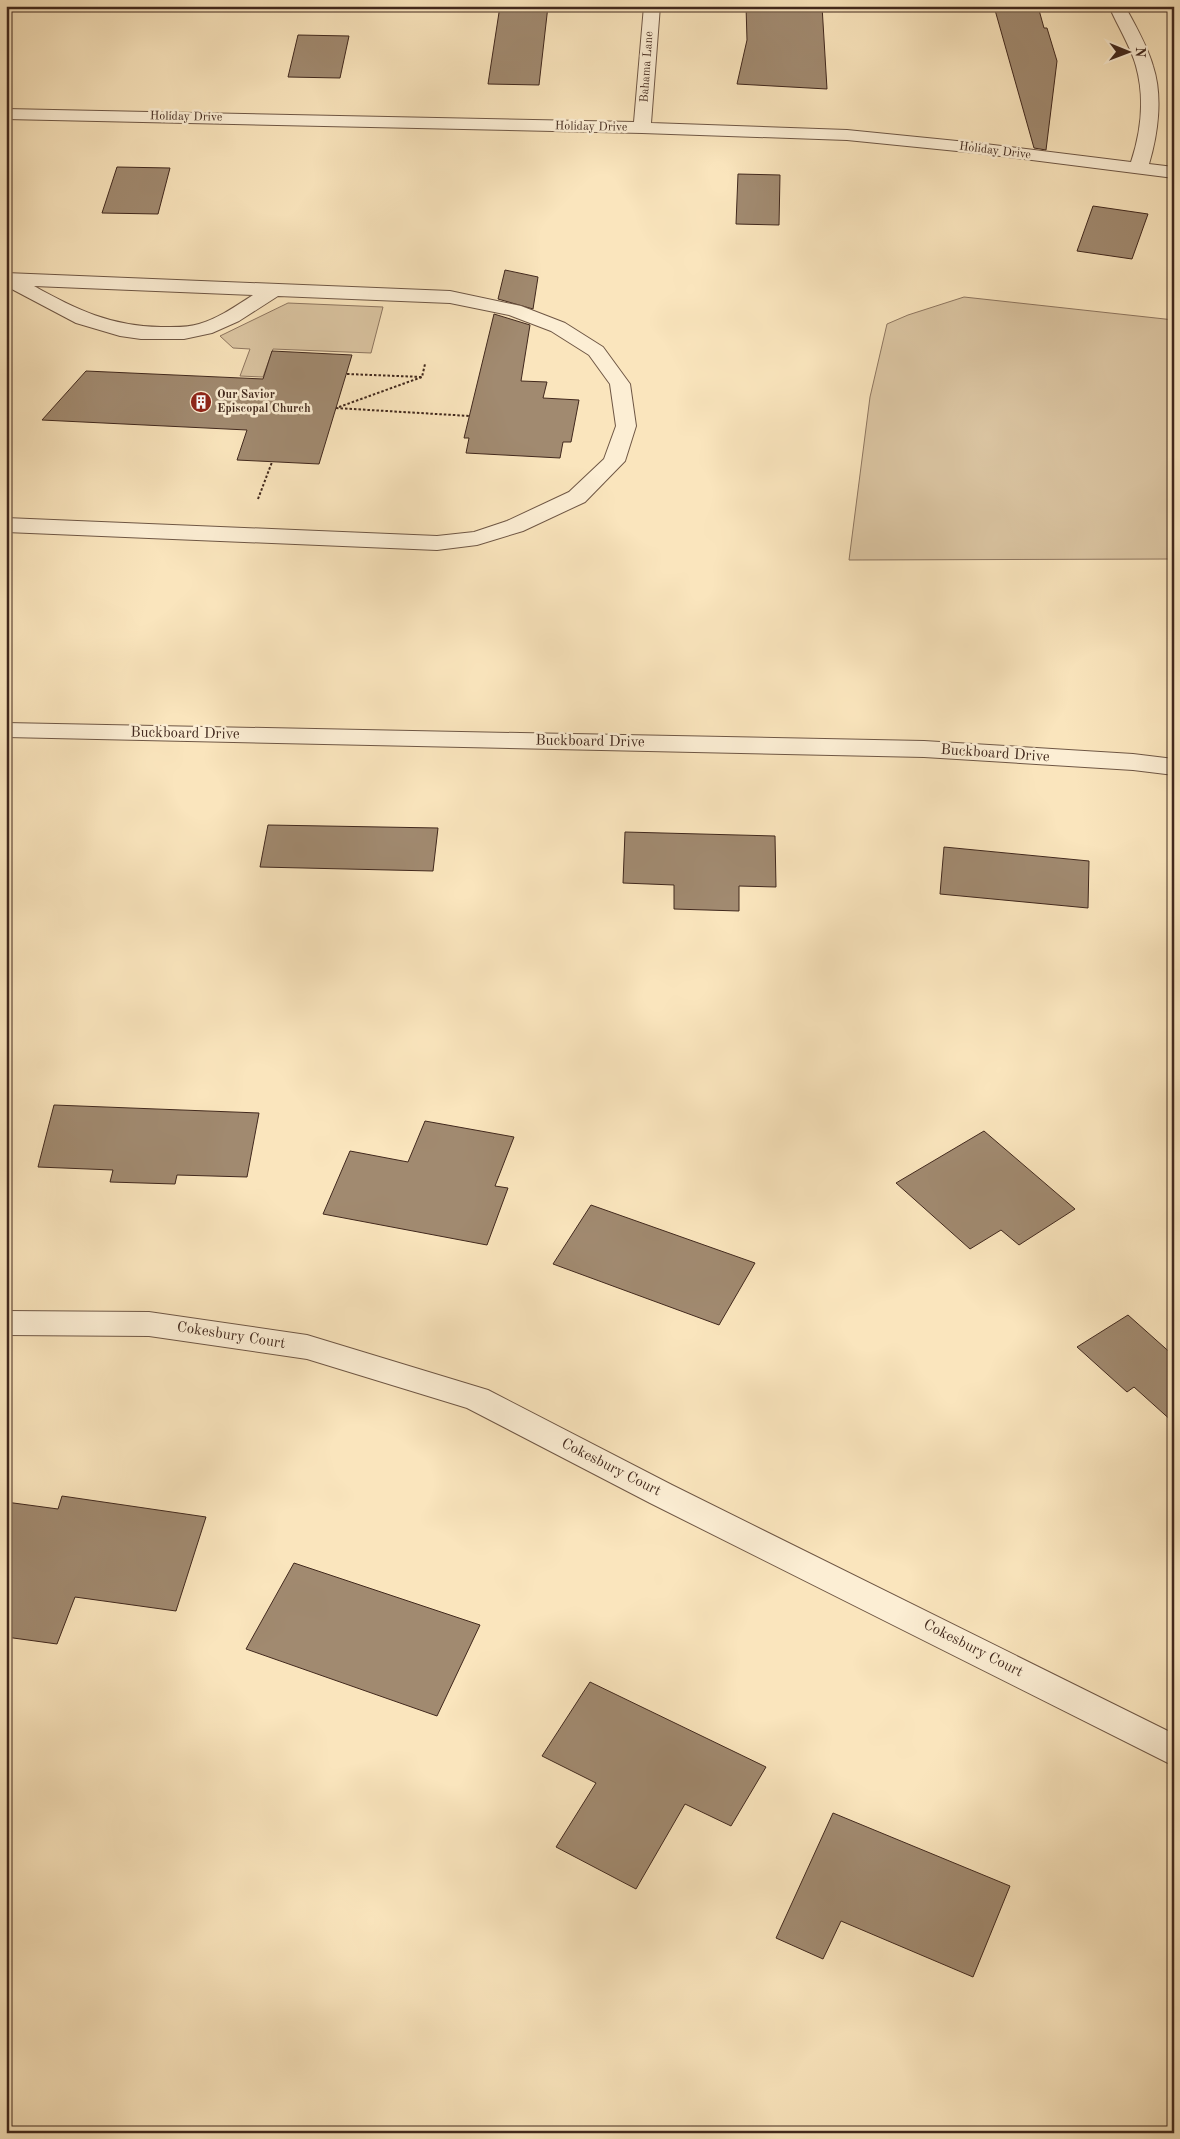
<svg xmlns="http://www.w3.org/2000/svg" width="1180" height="2139" font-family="'Old Standard TT',serif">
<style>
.green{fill:#dbc5a2;stroke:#8e7660}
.building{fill:#a18a70;stroke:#41281d}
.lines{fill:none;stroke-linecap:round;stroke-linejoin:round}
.minor-casing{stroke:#6f5745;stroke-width:2}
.path{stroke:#41281d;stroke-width:2;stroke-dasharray:2.5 2;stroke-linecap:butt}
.minor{fill:#fceed4;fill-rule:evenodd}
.labels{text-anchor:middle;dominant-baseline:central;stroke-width:5;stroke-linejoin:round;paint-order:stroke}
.far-street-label{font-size:12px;fill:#41281d;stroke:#fceed4}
.far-poi-label{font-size:12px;font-weight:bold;fill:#41281d;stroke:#fceed4;text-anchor:start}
.street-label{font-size:15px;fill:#41281d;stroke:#fceed4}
</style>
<rect width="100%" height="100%" fill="#fae5bd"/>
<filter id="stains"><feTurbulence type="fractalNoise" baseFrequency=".004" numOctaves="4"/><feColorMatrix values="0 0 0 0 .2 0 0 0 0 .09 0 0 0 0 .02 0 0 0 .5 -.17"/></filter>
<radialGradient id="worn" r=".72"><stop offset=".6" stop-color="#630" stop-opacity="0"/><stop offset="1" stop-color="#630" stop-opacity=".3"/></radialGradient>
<path class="green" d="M964 297 1174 320V559L849 560 870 397 887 324 908 315Z
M288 303 383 307 371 353 273 349 263 377 240 376 250 349 233 348 220 336Z"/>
<path class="building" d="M500 6H548L539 85 488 84Z
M746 6H822L827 89 737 84 747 40Z
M995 10H1039L1044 28H1047L1057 61 1046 150 1034 148Z
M298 35 349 36 340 78 288 77Z
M117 167 170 168 158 214 102 213Z
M738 174 780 175 779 225 736 224Z
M1093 206 1148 214 1132 259 1077 251Z
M505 270 538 277 533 309 498 299Z
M494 314 530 325 521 381 547 382 543 398 579 400 571 442H563L560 458 466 453 469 438H464Z
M272 351 352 355 319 464 237 460 247 430 42 420 86 371 263 379Z
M268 825 438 828 433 871 260 867Z
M625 832 775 836 776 887 739 886V911L674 909V885L623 883Z
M944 847 1089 861 1088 908 940 894Z
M54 1105 259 1113 247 1177 177 1175 175 1184 110 1182 113 1170 38 1167Z
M425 1121 514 1137 495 1186 508 1188 487 1245 323 1214 350 1151 408 1162Z
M984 1131 1075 1209 1019 1245 1001 1230 970 1249 896 1183Z
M591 1205 755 1263 719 1325 553 1264Z
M1128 1315 1174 1356V1423L1134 1387 1127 1392 1077 1347Z
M62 1496 206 1517 176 1611 75 1597 57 1644 6 1637V1502L58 1509Z
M294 1563 480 1625 437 1716 246 1649Z
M590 1682 766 1767 731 1826 685 1804 636 1889 556 1847 596 1783 542 1756Z
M833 1813 1010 1886 973 1977 841 1921 823 1959 776 1938Z"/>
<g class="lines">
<g class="minor-casing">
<path id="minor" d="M644 6H660L651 123 847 130 977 143 1131 162C1141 132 1145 98 1136 66 1131 47 1117 25 1109 6H1125C1135 25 1147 45 1153 66 1163 96 1158 134 1149 164L1174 167V178L977 153 847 140 642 133 6 119V109L634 122Z
M6 273 450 291 521 306 565 323 603 347 630 384 636 426 625 461 585 502 523 531 477 545 437 550 6 532V518L437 536 474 532 507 521 569 492 604 459 616 426 610 384 589 355 551 331 509 315 450 303 278 296 239 321 212 333 184 339H141L120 336 76 323 6 286ZM34 286 253 295C236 306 219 318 199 324 187 328 173 327 161 327 111 326 77 310 34 286Z
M6 723 924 741 1133 754 1174 759V775L1133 770 924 757 6 737Z
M6 1311 149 1312 307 1335 488 1390 672 1485 1174 1734V1766L650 1503 467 1408 307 1359 149 1336 6 1335Z"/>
</g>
<path class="path" d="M347 374 422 377 425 364
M339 407 422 377
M336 408 470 416
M258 499 272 462"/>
<use href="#minor" class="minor"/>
</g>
<defs>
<g id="building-disc" transform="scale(1.125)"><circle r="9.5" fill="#8f2418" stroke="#fceed4"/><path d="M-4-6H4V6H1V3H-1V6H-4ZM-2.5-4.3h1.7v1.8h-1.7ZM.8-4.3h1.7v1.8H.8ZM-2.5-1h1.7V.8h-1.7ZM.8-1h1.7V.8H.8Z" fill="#fff"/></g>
</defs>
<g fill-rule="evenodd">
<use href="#building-disc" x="201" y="402"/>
</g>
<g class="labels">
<g class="far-street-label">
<text transform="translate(647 67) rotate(-86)">Bahama Lane</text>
<text transform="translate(186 117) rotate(1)">Holiday Drive</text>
<text transform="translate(591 127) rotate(1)">Holiday Drive</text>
<text transform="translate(995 151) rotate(7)">Holiday Drive</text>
</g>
<g class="far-poi-label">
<text x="217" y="395">Our Savior<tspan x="217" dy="14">Episcopal Church</tspan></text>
</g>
<g class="street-label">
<text transform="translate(185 734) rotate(1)">Buckboard Drive</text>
<text transform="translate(590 742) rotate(1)">Buckboard Drive</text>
<text transform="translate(995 754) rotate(4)">Buckboard Drive</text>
<text transform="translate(231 1336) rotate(9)">Cokesbury Court</text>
<text transform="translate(611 1468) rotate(27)">Cokesbury Court</text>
<text transform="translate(973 1649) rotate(27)">Cokesbury Court</text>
</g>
</g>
<rect width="1180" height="2139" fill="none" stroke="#fae5bd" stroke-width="25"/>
<rect x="8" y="8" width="1165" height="2124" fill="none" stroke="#41281d" stroke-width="2.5"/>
<rect x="12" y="12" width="1155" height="2114" fill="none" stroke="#41281d"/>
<g transform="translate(1128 52) rotate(91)" stroke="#fceed4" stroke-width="4" paint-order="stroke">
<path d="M0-4L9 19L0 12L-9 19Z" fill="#41281d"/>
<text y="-8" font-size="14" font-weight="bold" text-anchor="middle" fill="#41281d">N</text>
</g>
<rect width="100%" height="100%" filter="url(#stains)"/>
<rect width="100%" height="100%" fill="url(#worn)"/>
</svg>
